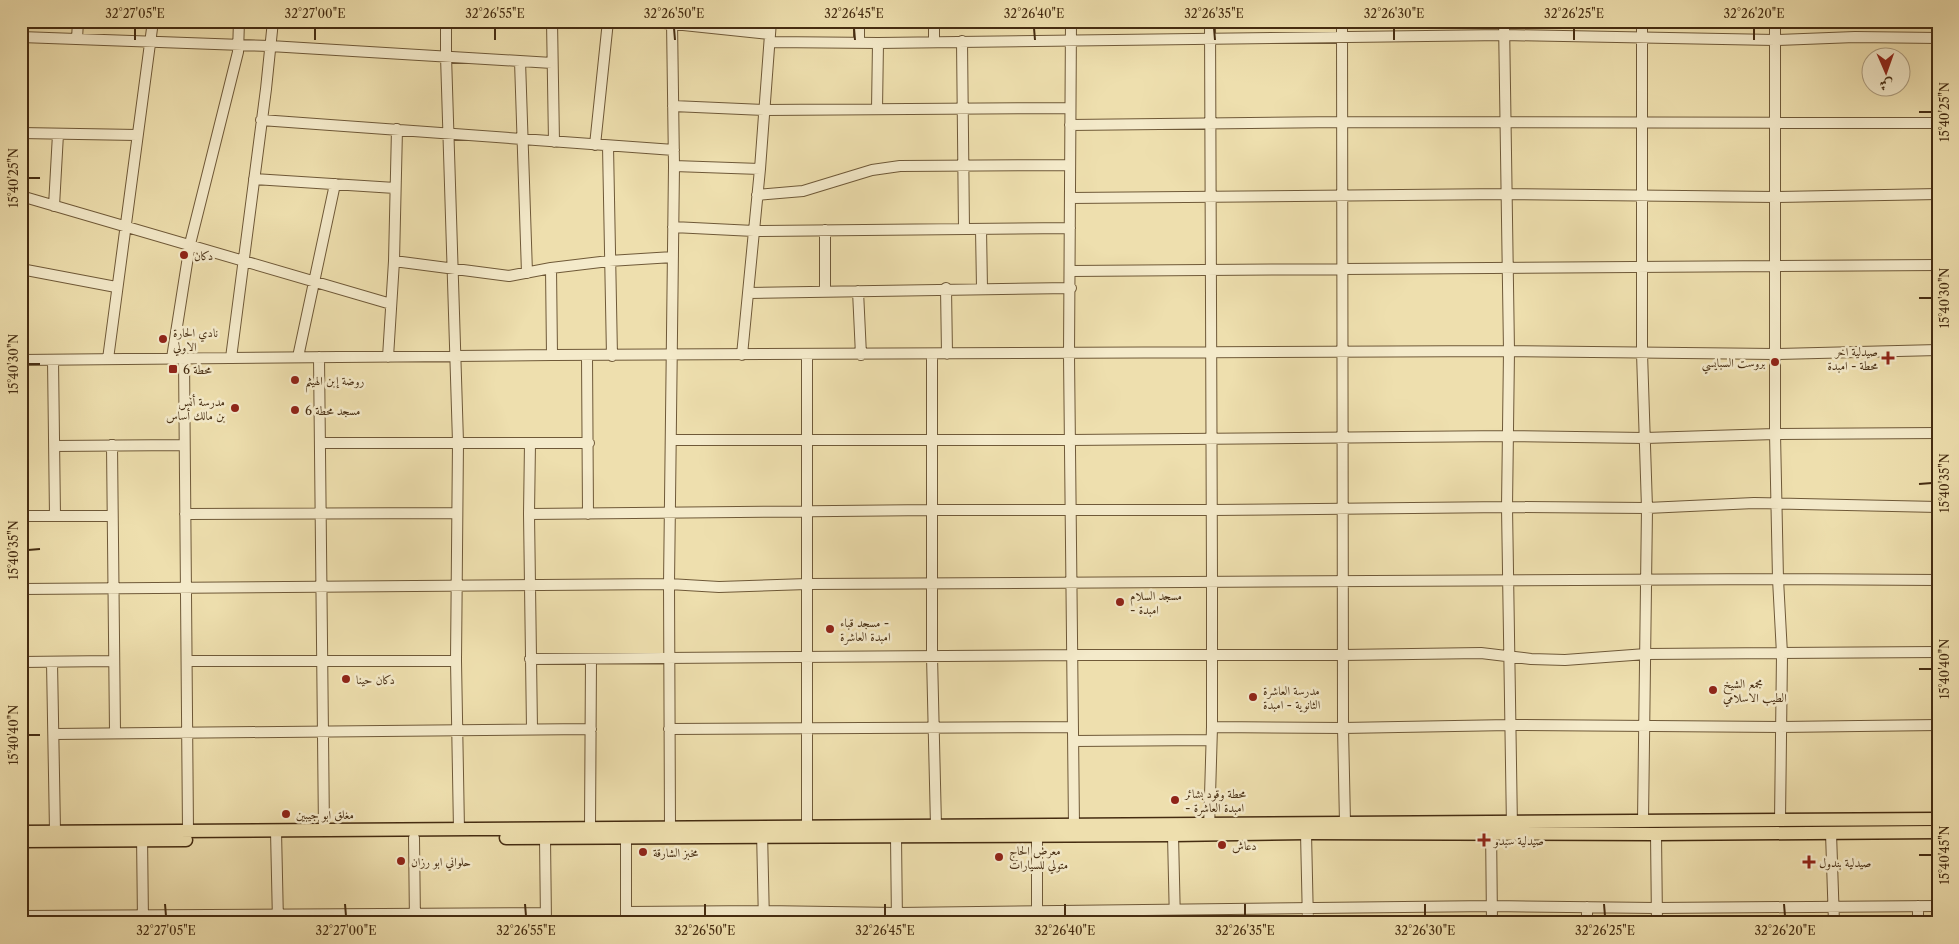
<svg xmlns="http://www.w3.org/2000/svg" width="1959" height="944" font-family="'Libre Caslon Text',Amiri,serif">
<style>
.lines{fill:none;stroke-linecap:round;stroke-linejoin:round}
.minor-casing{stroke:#6f5938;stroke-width:12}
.major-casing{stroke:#452c11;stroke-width:15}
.minor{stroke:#f4eaca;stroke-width:10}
.major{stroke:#eedfae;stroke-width:12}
.ticks{fill:none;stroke:#452c11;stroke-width:2}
.poi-dot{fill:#8f2418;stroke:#f4eaca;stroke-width:2}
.labels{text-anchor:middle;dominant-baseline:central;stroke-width:5;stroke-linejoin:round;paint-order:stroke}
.poi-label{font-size:12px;fill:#452c11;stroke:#f4eaca;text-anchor:start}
.neatline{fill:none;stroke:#452c11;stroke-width:2}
.ticks-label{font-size:12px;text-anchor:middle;fill:#452c11}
</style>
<rect width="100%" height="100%" fill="#eedfae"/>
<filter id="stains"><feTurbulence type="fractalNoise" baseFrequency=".004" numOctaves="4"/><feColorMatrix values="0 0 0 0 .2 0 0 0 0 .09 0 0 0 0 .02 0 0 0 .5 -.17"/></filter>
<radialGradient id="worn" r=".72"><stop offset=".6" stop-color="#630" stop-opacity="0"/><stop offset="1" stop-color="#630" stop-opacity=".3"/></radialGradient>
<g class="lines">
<g class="minor-casing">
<path id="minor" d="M446 21V56L458 442 456 661 459 830
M552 21 554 142
M645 21 770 34
M859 21V42
M1071 21 1069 355 1074 826
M1342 21 1343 728 1345 823
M1504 21 1509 351 1507 507 1512 828
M1642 21V353L1647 508 1643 821
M1775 21V434L1778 579 1782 654 1780 821
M21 37 270 46 552 63
M77 39 78 21
M934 41V21
M962 41 964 229
M770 42 878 43 1504 35 1775 40 1855 37 1938 38
M520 61 527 273
M673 106 765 110 1070 108
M877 109 878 43
M261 120 674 150
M1070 125 1342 122 1938 123
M21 133 137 135
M595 145 608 21
M608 146 612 356
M674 166 760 169
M254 179 395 188
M757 195 803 191 872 170 900 166 1070 165
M21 196 391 304
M1070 198 1506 194 1775 197 1938 194
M54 206 58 134
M673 227 754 231 1070 228
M981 229 982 288
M825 230V291
M394 261 509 276 551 268 609 261 673 257
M551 268 552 355
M21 269 116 287
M1070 271 1938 265
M946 288 947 354
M858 291 861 355
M748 293 1071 288
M742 355 760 169 771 21
M807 355V827
M932 355V656L936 826
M587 356 588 514
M298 357 335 184
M319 357 324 831
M388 357 394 261 397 129
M172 358 190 244 238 52 239 21
M184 358 188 831
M231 358 266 89 273 21
M108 359 153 21
M21 360 552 355 1509 351 1775 354 1938 350
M53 360 55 516
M671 440H1070L1508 436 1645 438 1775 434 1938 433
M321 443H589
M530 443 529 514 532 729
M112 445 115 732
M54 446 184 445
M185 514 457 513
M529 514 932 510H1212L1507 507 1647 508 1754 503 1938 507
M21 516H112
M21 589 669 584 719 587 807 584 1778 579 1938 580
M530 659 1072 655H1343L1481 653 1531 659 1565 660 1646 654 1938 652
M187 661H456
M21 662 113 661
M52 662 55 831
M1212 727 1343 728 1510 725 1781 727 1938 725
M669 729 1073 727
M54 734 591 729
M1073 741 1211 740
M1491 826 1492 923
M590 828 591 659
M670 828 669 584 674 166 672 21
M1209 830 1212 727V581L1210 21
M276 831 278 922
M762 831 764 923
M1306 833 1308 923
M1831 833 1834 923
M142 834 143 922
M1656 834 1657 923
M1037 835V923
M1173 835 1175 923
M896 837 897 923
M414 838 415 923
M545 838 546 923
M626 838V923
M1918 906V923
M1587 907V923
M626 912 764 911 897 913 1492 906 1656 908 1938 906
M21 916 546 913"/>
</g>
<g class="major-casing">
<path id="major" d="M21 832 1938 819
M506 838 1173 835 1306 833 1656 834 1938 832
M21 841 186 840"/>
</g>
<use href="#minor" class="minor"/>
<use href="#major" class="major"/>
</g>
<path class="ticks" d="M135 28V40M315 28V40M495 28V40M674 28 675 40M854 28 855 40M1034 28 1035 40M1214 28 1215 40M1394 28V40M1574 28V40M1754 28V40M1919 112H1932M28 178H40M1919 298H1932M28 364H40M1919 484 1932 483M28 550 40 549M1919 669H1932M28 735H40M1919 855H1932M165 904 166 916M345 904 346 916M525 904 526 916M705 904V916M885 904V916M1065 904V916M1245 904V916M1425 904V916M1604 904 1605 916M1784 904 1785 916"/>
<g class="poi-dot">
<circle cx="184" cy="255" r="5"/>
<circle cx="163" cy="339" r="5"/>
<path d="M1885.5 350.5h5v5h5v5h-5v5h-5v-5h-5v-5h5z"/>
<circle cx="1775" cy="362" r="5"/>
<rect x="168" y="364" width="10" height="10" rx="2.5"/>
<circle cx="295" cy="380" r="5"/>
<circle cx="235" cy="408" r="5"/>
<circle cx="295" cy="410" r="5"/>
<circle cx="1120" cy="602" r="5"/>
<circle cx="830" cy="629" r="5"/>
<circle cx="346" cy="679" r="5"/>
<circle cx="1713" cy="690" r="5"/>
<circle cx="1253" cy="697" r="5"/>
<circle cx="1175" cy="800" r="5"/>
<circle cx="286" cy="814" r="5"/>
<path d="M1481.5 832.5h5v5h5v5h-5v5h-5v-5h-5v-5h5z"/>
<circle cx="1222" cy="845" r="5"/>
<circle cx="643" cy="852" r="5"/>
<circle cx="999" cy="857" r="5"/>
<circle cx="401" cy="861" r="5"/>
<path d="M1806.5 854.5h5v5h5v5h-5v5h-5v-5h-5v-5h5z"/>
</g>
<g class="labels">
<g class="poi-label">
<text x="194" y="255">دكان</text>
<text x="173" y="332">نادي الحارة<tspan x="173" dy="14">الاولي</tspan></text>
<text x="1878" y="351" text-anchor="end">صيدلية اخر<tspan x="1878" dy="14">محطة - امبدة</tspan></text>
<text x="1765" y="362" text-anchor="end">بروست السبايسي</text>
<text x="183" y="369">محطة 6</text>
<text x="305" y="380">روضة إبن الهيثم</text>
<text x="225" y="401" text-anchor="end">مدرسة أنس<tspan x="225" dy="14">بن مالك أساس</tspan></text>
<text x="305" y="410">مسجد محطة 6</text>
<text x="1130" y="595">مسجد السلام<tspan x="1130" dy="14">- امبدة</tspan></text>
<text x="840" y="622">مسجد قباء -<tspan x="840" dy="14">امبدة العاشرة</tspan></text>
<text x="356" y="679">دكان حينا</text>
<text x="1723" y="683">مجمع الشيخ<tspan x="1723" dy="14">الطيب الاسلامي</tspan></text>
<text x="1263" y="690">مدرسة العاشرة<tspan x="1263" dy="14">الثانوية - امبدة</tspan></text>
<text x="1185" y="793">محطة وقود بشائر<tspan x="1185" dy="14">- امبدة العاشرة</tspan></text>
<text x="296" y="814">مغلق ابو جيبين</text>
<text x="1494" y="840">صيدلية سبدو</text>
<text x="1232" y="845">دعاش</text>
<text x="1009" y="850">معرض الحاج<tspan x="1009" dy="14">متولي للسيارات</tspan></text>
<text x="653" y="852">مخبز الشارقة</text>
<text x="411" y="861">حلواني ابو رزان</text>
<text x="1819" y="862">صيدلية بندول</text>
</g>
</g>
<rect width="1959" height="944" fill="none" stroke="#eedfae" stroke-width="55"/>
<g transform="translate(1886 72) rotate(178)"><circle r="24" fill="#f4eaca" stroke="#ae9e80"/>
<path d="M0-4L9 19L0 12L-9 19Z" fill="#8f2418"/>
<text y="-8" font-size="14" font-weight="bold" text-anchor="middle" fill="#452c11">ش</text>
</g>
<rect x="28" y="28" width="1904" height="888" class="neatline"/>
<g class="ticks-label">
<text x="135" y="18">32°27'05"E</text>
<text x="315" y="18">32°27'00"E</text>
<text x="495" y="18">32°26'55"E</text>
<text x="674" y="18">32°26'50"E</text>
<text x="854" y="18">32°26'45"E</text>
<text x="1034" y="18">32°26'40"E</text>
<text x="1214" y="18">32°26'35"E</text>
<text x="1394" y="18">32°26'30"E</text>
<text x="1574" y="18">32°26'25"E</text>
<text x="1754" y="18">32°26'20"E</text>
<text transform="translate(1945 112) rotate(-90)" y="4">15°40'25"N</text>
<text transform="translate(14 178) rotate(-90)" y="4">15°40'25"N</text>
<text transform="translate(1945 298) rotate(-90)" y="4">15°40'30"N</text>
<text transform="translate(14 364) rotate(-90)" y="4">15°40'30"N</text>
<text transform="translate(1945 483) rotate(-90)" y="4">15°40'35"N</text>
<text transform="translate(14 550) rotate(-90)" y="4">15°40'35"N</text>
<text transform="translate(1945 669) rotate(-90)" y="4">15°40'40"N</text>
<text transform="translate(14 735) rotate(-90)" y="4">15°40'40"N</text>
<text transform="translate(1945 855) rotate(-90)" y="4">15°40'45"N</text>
<text x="166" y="935">32°27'05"E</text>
<text x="346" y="935">32°27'00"E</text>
<text x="526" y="935">32°26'55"E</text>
<text x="705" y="935">32°26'50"E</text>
<text x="885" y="935">32°26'45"E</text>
<text x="1065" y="935">32°26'40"E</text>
<text x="1245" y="935">32°26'35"E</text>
<text x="1425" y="935">32°26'30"E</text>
<text x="1605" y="935">32°26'25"E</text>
<text x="1785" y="935">32°26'20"E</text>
</g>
<rect width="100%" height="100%" filter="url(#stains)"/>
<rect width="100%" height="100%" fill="url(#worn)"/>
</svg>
